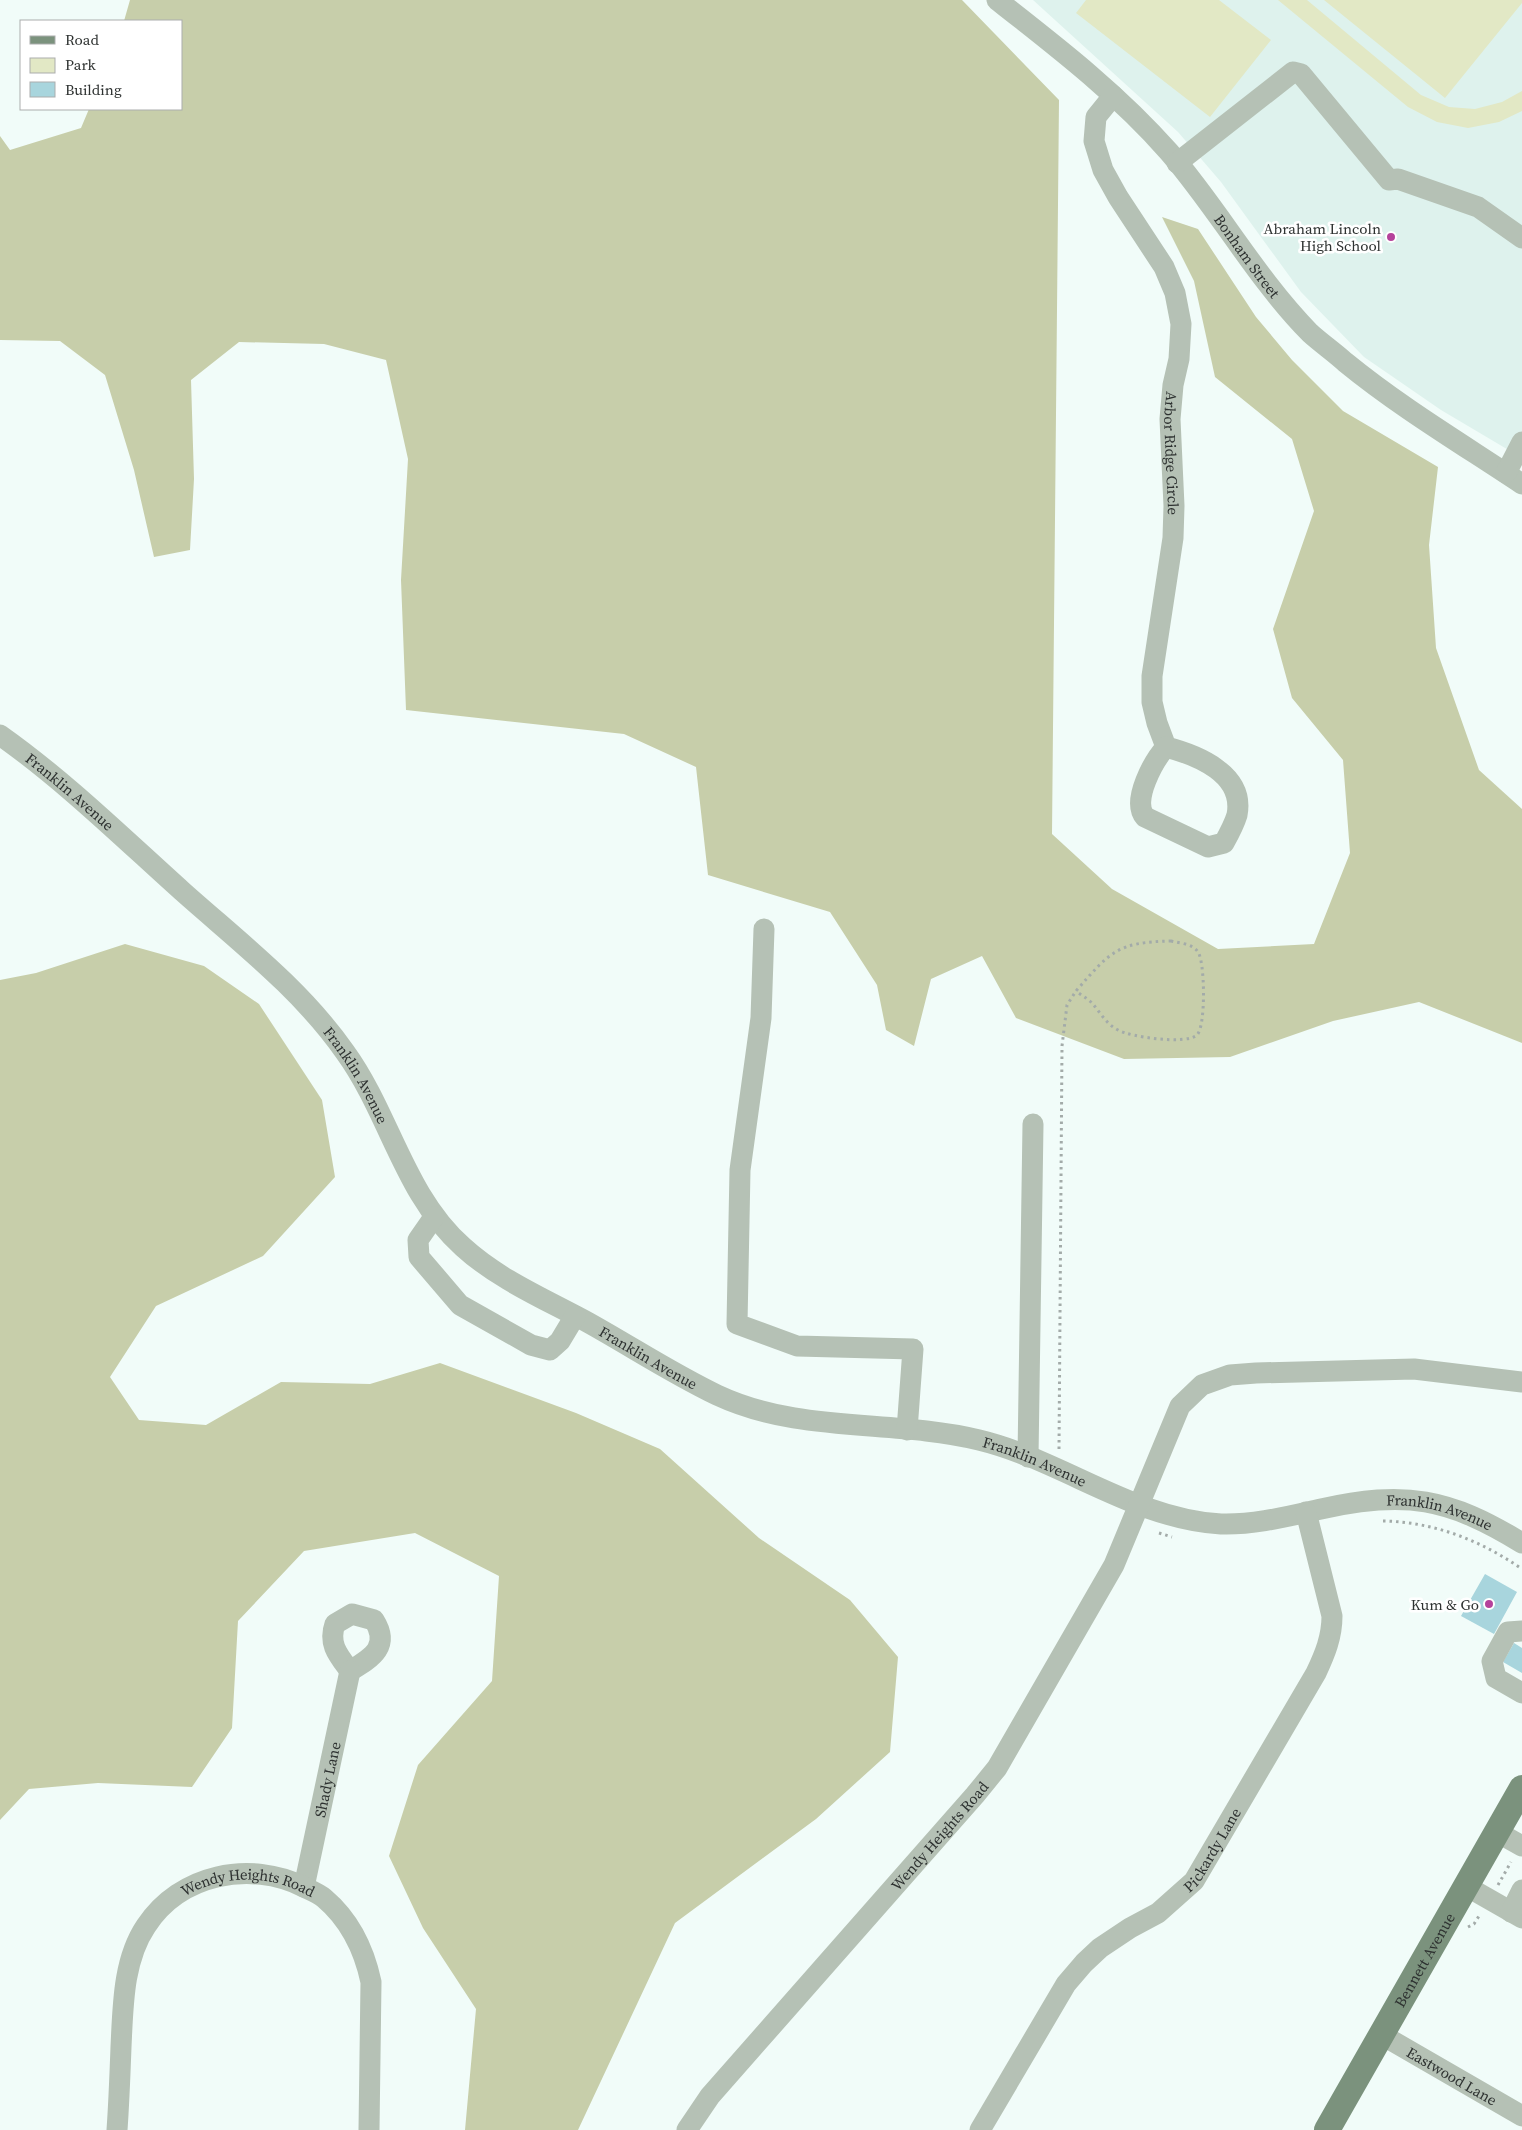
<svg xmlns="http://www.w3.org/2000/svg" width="1522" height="2130" font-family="'Source Serif 4',serif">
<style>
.built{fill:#def2ed}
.green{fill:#e2e8c5}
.forest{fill:#c7ceaa}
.building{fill:#a8d5dd}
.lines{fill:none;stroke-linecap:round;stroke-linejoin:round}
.path{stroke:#a3aba9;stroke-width:3;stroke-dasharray:2.5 4;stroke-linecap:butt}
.minor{stroke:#b5c1b5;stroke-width:21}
.major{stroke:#7b927d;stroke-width:26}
.poi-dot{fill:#b5429b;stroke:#fff;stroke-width:2}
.labels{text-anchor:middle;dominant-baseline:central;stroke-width:5;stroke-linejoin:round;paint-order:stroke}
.poi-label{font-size:15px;fill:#2e3231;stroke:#fff;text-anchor:end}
.street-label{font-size:15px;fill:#2e3231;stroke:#fff}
</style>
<rect width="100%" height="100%" fill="#f1fcf9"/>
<path class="built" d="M1033 0H1522V458L1441 410 1364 357 1301 292 1221 182 1178 132Z"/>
<path class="green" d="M1086 0H1219L1271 40 1210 117 1076 13Z
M1278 0H1307L1421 95 1449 107 1475 109 1502 102 1522 91V111L1499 122 1468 128 1437 122 1408 107Z
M1324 0H1522V3L1445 98Z"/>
<path class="forest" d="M130 0H962L1059 100 1052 834 1112 889 1218 949 1314 944 1350 853 1343 760 1292 698 1273 629 1314 511 1292 439 1215 377 1194 281 1162 217 1198 229 1256 317 1292 360 1343 411 1438 467 1429 545 1436 648 1479 770 1522 809V1043L1419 1002 1333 1021 1230 1057 1124 1059 1016 1018 982 956 931 979 914 1046 886 1030 877 985 830 912 708 875 696 767 624 734 406 710 401 580 408 459 386 360 324 344 239 342 191 380 194 479 190 550 154 557 134 470 105 375 60 341 0 340V136L10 150 81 128 89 109H181V21H124Z
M125 944 204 966 259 1004 322 1100 335 1177 263 1256 156 1306 110 1377 139 1420 206 1425 281 1382 370 1384 440 1363 576 1413 660 1449 759 1538 850 1600 898 1657 890 1752 816 1819 675 1923 578 2130H465L476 2009 423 1928 389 1856 418 1765 492 1681 499 1576 415 1533 304 1551 238 1621 232 1728 192 1787 98 1783 29 1789 0 1820V980L36 973Z"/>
<path class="building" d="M1485 1574 1517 1592 1494 1634 1461 1616Z
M1514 1643 1522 1648V1673L1503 1662Z"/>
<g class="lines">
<path class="path" d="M1171 941C1180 943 1193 944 1198 952 1205 962 1206 1026 1197 1035 1186 1045 1130 1037 1118 1030 1106 1024 1100 1012 1092 1003 1087 998 1081 995 1076 991 1110 952 1117 942 1171 941Z
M1059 1449 1062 1046 1067 1005 1076 991
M1383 1521C1434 1522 1480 1540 1522 1569
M1159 1533 1172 1537
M1498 1885 1511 1862
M1468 1927 1474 1924 1479 1916"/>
<g class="minor">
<path id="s1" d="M997 0C1057 47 1118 94 1169 152 1219 210 1256 278 1310 333 1321 343 1334 352 1345 362 1400 407 1462 444 1522 484"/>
<path id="s2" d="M1113 96 1096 117 1094 141 1103 170 1118 197 1164 267 1175 293 1181 324 1179 359 1173 385 1170 419 1174 506 1173 538 1152 676V702L1157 723 1166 747"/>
<path d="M1177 163 1293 72 1301 74 1389 180 1398 179 1478 207 1522 238"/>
<path d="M1506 473 1522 442"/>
<path id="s3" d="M0 735C65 781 123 838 182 891 238 941 301 989 345 1052 390 1114 404 1195 463 1247 499 1280 547 1300 589 1323 632 1347 673 1374 717 1395 800 1434 892 1419 979 1440 1062 1460 1134 1519 1221 1524 1255 1525 1289 1516 1321 1509 1405 1490 1449 1498 1522 1543"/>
<path d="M1166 747C1197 755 1245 774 1237 815 1234 825 1229 834 1224 843L1208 847 1145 817C1131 801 1154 760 1166 747Z"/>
<path d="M764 929 761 1018 740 1170 737 1324 797 1346 913 1349 907 1430"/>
<path d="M434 1217 418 1240 419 1257 460 1305 531 1345 550 1350 560 1341 575 1316"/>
<path d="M1028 1457 1033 1124"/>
<path d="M352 1614 374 1620C391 1647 371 1658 350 1671 338 1655 328 1644 335 1624Z"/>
<path d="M1522 1631 1508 1632 1492 1661 1496 1678 1522 1693"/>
<path d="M1497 1832 1522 1846"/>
<path d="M1466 1886 1522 1918"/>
<path id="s4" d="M304 1887 350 1671"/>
<path d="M1511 1912 1522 1890"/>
<path id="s5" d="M1382 2035 1522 2116"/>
<path id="s6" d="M117 2130C119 2102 120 2074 121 2047 123 2006 123 1960 146 1926 180 1874 250 1860 304 1887 310 1890 318 1893 324 1898 350 1920 364 1949 371 1982L369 2130"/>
<path id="s7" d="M687 2130 710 2096 975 1795 997 1768 1114 1565 1180 1406 1202 1385 1230 1375 1256 1373 1414 1369 1522 1382"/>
<path id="s8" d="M980 2130 1066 1984 1084 1963 1100 1948 1130 1928 1158 1913 1194 1881 1316 1673C1325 1654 1332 1637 1332 1616L1306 1512"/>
</g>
<path class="major" id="s9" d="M1327 2130 1522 1788"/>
</g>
<g class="poi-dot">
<circle cx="1391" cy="237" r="5"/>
<circle cx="1489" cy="1604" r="5"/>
</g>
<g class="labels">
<g class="poi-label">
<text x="1381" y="228">Abraham Lincoln<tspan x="1381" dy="17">High School</tspan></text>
<text x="1479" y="1604">Kum &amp; Go</text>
</g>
<g class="street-label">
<text stroke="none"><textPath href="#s1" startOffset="360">Bonham Street</textPath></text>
<text stroke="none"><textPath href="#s2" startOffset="386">Arbor Ridge Circle</textPath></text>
<text stroke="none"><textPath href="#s3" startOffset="90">Franklin Avenue</textPath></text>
<text stroke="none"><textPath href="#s3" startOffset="495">Franklin Avenue</textPath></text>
<text stroke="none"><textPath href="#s3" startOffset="915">Franklin Avenue</textPath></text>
<text stroke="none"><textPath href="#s3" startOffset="1320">Franklin Avenue</textPath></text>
<text stroke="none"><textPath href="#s3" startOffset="1740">Franklin Avenue</textPath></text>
<text stroke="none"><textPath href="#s4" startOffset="110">Shady Lane</textPath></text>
<text stroke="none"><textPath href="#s7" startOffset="388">Wendy Heights Road</textPath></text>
<text stroke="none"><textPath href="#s8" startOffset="371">Pickardy Lane</textPath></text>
<text stroke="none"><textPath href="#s6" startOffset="328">Wendy Heights Road</textPath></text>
<text stroke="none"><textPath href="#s9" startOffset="196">Bennett Avenue</textPath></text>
<text stroke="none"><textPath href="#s5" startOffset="81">Eastwood Lane</textPath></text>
</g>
</g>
<rect x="20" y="20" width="162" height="90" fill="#ffffff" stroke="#abadad"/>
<rect x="30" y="36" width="25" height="8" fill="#7b927d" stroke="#abadad"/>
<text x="65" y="45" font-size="15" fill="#2e3231">Road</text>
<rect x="30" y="58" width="25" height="15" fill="#e2e8c5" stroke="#abadad"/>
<text x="65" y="70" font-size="15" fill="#2e3231">Park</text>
<rect x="30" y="82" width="25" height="15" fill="#a8d5dd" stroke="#abadad"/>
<text x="65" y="95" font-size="15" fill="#2e3231">Building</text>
</svg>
